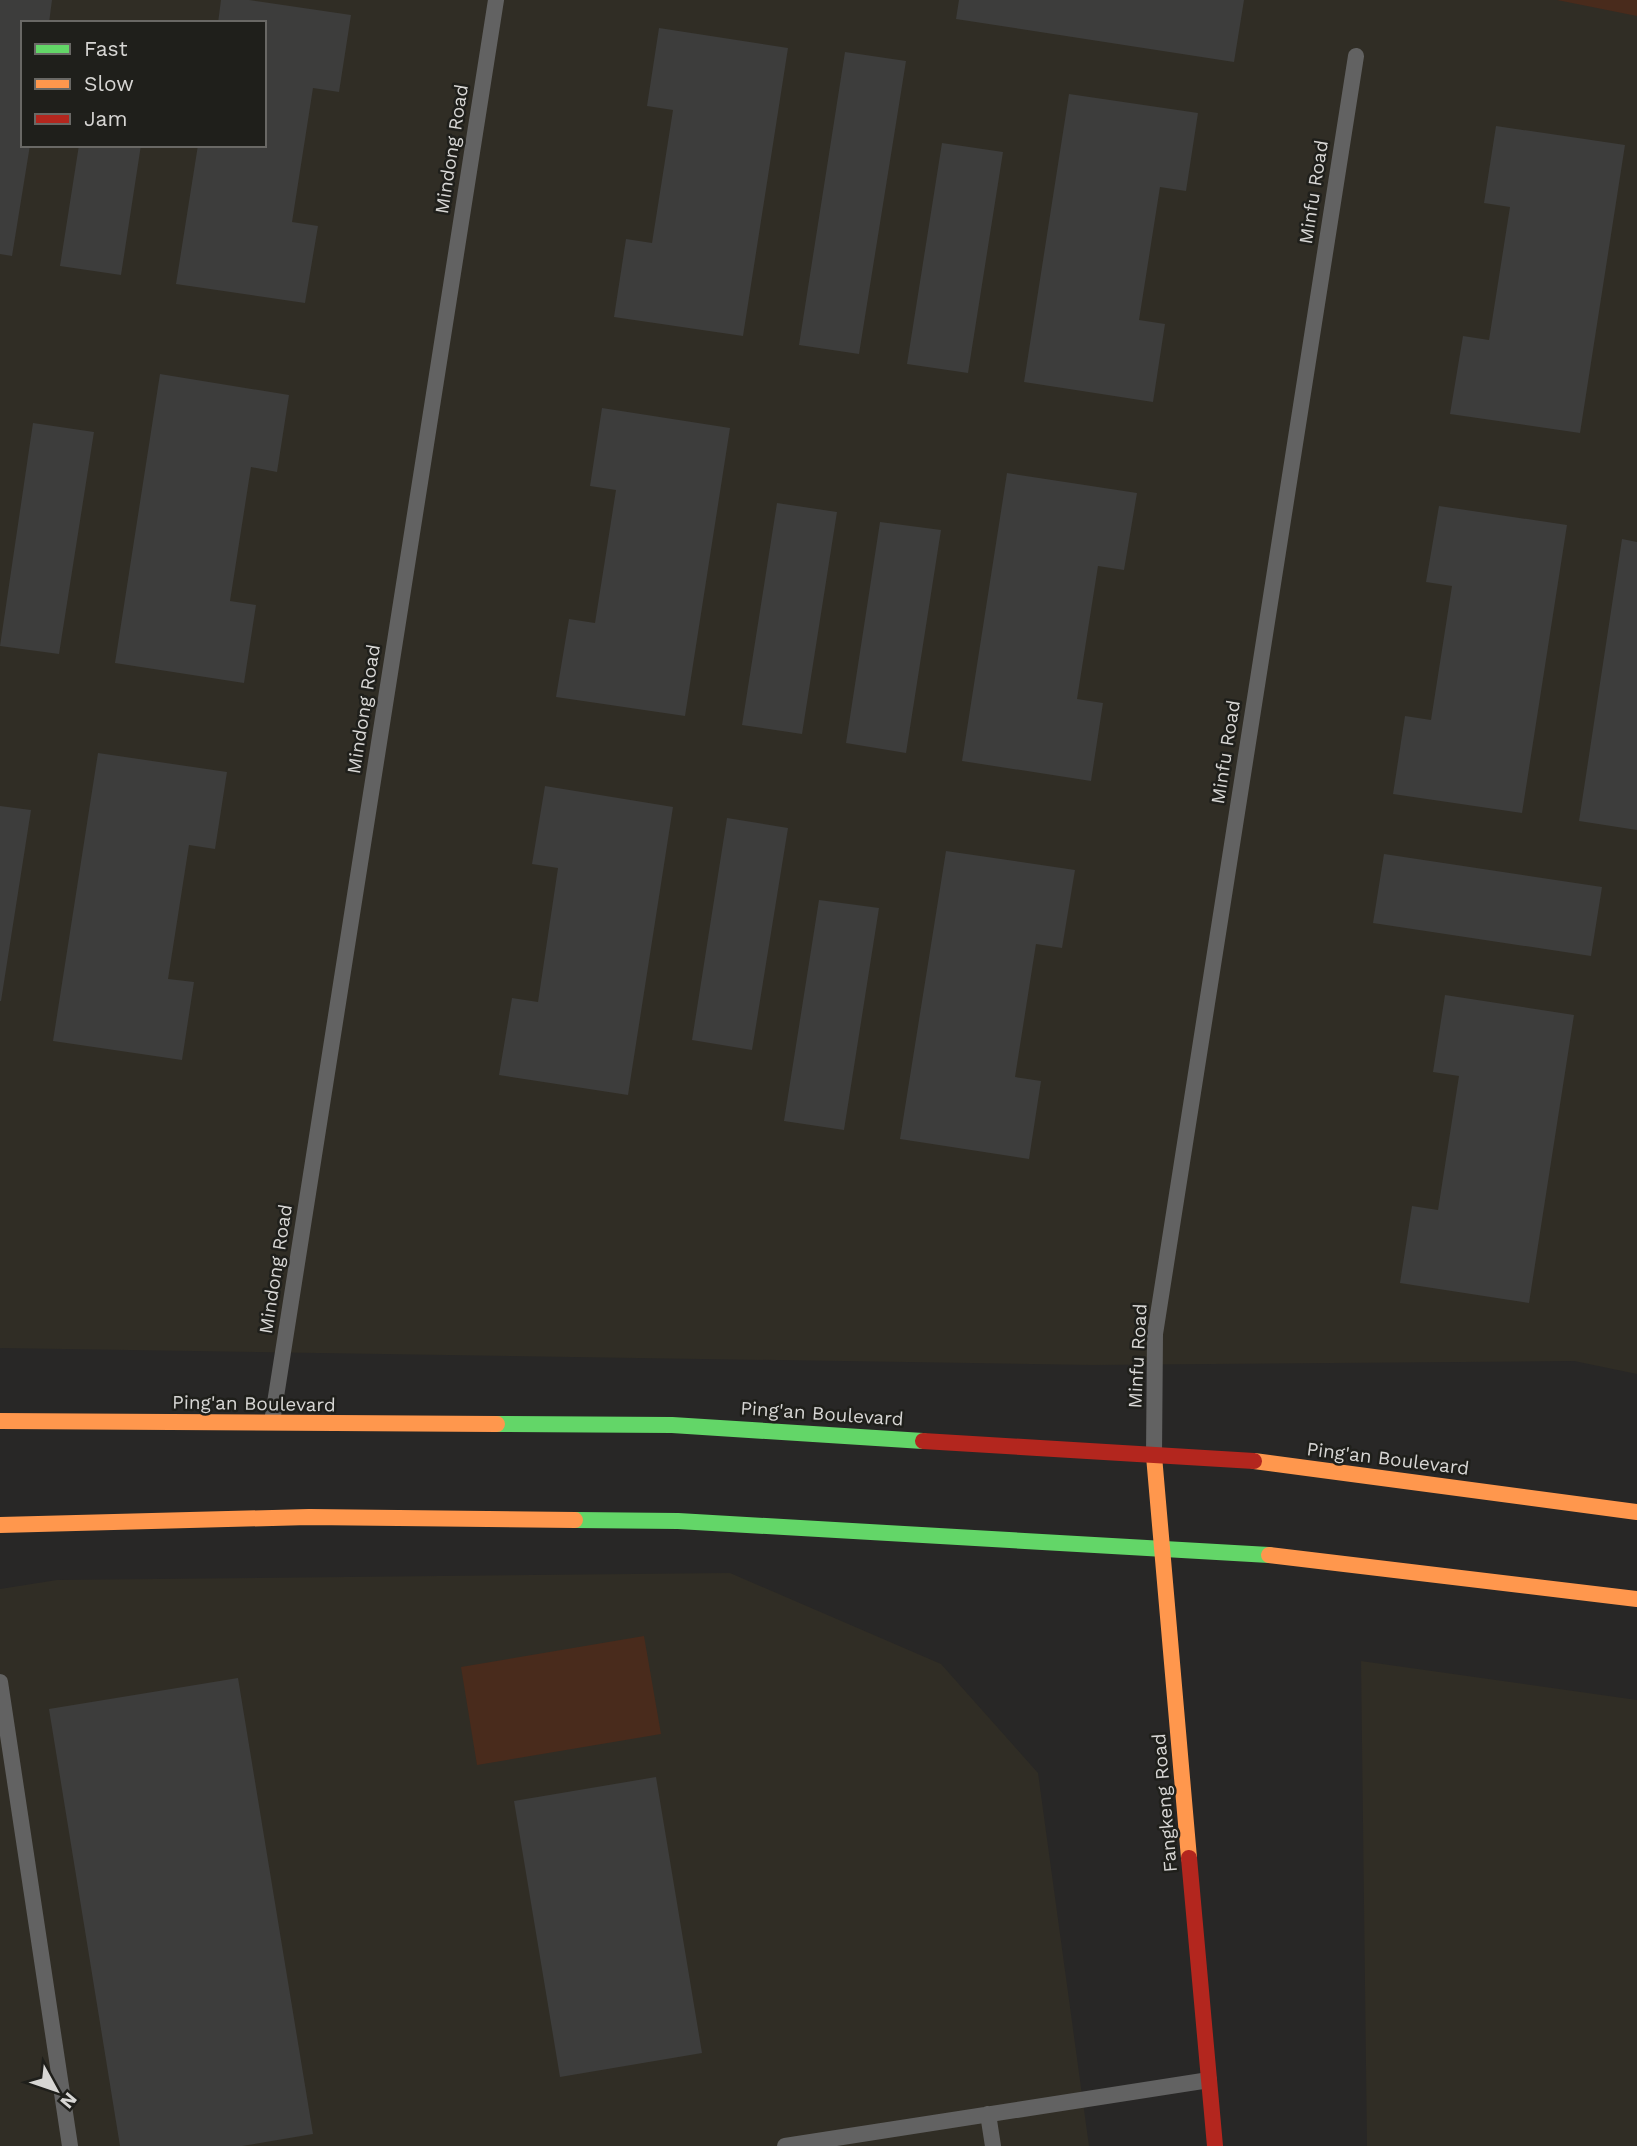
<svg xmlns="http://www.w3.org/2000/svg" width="1637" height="2146" font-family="'Work Sans',sans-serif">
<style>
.built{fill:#302d25;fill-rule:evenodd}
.green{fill:#492b1c}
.building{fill:#3d3d3c}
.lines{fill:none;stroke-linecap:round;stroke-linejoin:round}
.lane{stroke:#626262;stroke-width:16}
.fast{stroke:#63d668;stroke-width:16}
.slow{stroke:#ff974d;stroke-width:16}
.jam{stroke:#b3261e;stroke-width:16}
.labels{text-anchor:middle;stroke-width:5;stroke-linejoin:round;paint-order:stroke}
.street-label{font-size:19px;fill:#d7d6d4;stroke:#1f1f1b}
</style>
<rect width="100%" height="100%" fill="#282726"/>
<path class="built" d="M0 0H1637V1374L1574 1361 1092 1365 0 1348ZM23 23H264V145H23Z
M730 1573 941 1664 1038 1773 1089 2146H0V1589L57 1580Z
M1361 1661 1637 1700V2146H1367Z"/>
<path class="green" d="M1557 0H1637V16Z
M644 1636 661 1734 477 1765 461 1667Z"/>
<path class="building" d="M0 0H52L49 23H23V145H30L12 256 0 254Z
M221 0H249L351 15 339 92 313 88 292 222 318 226 305 303 176 284 198 145H264V23H218Z
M959 0H1244L1234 62 956 19Z
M659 28 788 48 743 336 614 317 626 239 652 243 673 110 647 106Z
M845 52 906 61 859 354 799 345Z
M1069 94 1198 113 1186 191 1160 187 1139 320 1165 324 1153 402 1024 382Z
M1496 126 1625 145 1580 433 1450 414 1463 336 1489 340 1510 207 1484 203Z
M942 143 1003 152 968 373 907 364Z
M79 145H141L121 275 60 266Z
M160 374 289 395 277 472 251 467 230 601 256 605 244 683 115 663Z
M602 408 730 428 685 716 556 697 569 619 595 623 616 490 590 486Z
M33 423 94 432 59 654 0 646Z
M1007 473 1137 493 1124 570 1098 566 1077 699 1103 703 1091 781 962 761Z
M777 503 837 512 802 734 742 725Z
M1439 506 1567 525 1522 813 1393 794 1405 716 1431 720 1452 586 1426 582Z
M880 522 941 530 906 753 846 743Z
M1622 539 1637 542V830L1579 821Z
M98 753 227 772 215 849 189 845 168 979 194 982 182 1060 53 1041Z
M545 786 673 807 628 1095 499 1075 512 998 538 1002 558 868 532 864Z
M0 806 31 810 1 1001H0Z
M727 818 788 828 752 1050 692 1040Z
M946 851 1075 870 1062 948 1036 944 1015 1077 1041 1081 1029 1159 900 1139Z
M1384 854 1602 887 1591 956 1373 923Z
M819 900 879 908 844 1130 784 1121Z
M1445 995 1574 1015 1529 1303 1400 1283 1412 1206 1438 1210 1459 1076 1433 1072Z
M238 1678 313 2134 242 2146H120L49 1709Z
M656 1777 702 2053 560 2077 514 1801Z"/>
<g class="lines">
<path class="lane" d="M272 1422 496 0
M1154 1455 1155 1334 1356 56
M0 1682 70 2146
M988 2114 993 2146
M785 2146 1209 2080"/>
<path class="fast" d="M497 1424 672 1425 923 1441
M575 1520 678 1521 1269 1555"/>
<path class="slow" d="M0 1421 497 1424
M1154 1456 1189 1858
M1254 1461 1637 1512
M0 1525 309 1517 575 1520
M1269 1555 1637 1599"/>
<path class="jam" d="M923 1441 1254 1461
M1189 1858 1215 2146"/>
</g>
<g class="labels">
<g class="street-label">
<text transform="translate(451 149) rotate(-81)" y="7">Mindong Road</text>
<text transform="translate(1313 192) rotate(-81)" y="7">Minfu Road</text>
<text transform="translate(363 709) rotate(-81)" y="7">Mindong Road</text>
<text transform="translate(1225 752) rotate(-81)" y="7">Minfu Road</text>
<text transform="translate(275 1269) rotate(-81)" y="7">Mindong Road</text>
<text transform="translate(1137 1356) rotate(-87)" y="7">Minfu Road</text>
<text transform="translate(254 1403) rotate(1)" y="7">Ping'an Boulevard</text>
<text transform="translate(822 1413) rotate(4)" y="7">Ping'an Boulevard</text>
<text transform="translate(1388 1458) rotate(7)" y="7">Ping'an Boulevard</text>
<text transform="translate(1164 1803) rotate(-95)" y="7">Fangkeng Road</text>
</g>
</g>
<rect x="21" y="21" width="245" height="126" fill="#1f1f1b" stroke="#696865" stroke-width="2"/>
<rect x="35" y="44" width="35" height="10" fill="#63d668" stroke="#696865" stroke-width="2"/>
<text x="84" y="56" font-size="21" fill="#d7d6d4">Fast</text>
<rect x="35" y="79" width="35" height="10" fill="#ff974d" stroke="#696865" stroke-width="2"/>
<text x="84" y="91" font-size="21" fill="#d7d6d4">Slow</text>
<rect x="35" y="114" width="35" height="10" fill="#b3261e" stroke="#696865" stroke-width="2"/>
<text x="84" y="126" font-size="21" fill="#d7d6d4">Jam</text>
<g transform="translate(56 2090) rotate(130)" stroke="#1f1f1b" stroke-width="5" paint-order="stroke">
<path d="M0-5L12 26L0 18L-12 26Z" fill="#d7d6d4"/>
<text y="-10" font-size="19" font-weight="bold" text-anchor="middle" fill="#d7d6d4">N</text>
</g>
</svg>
